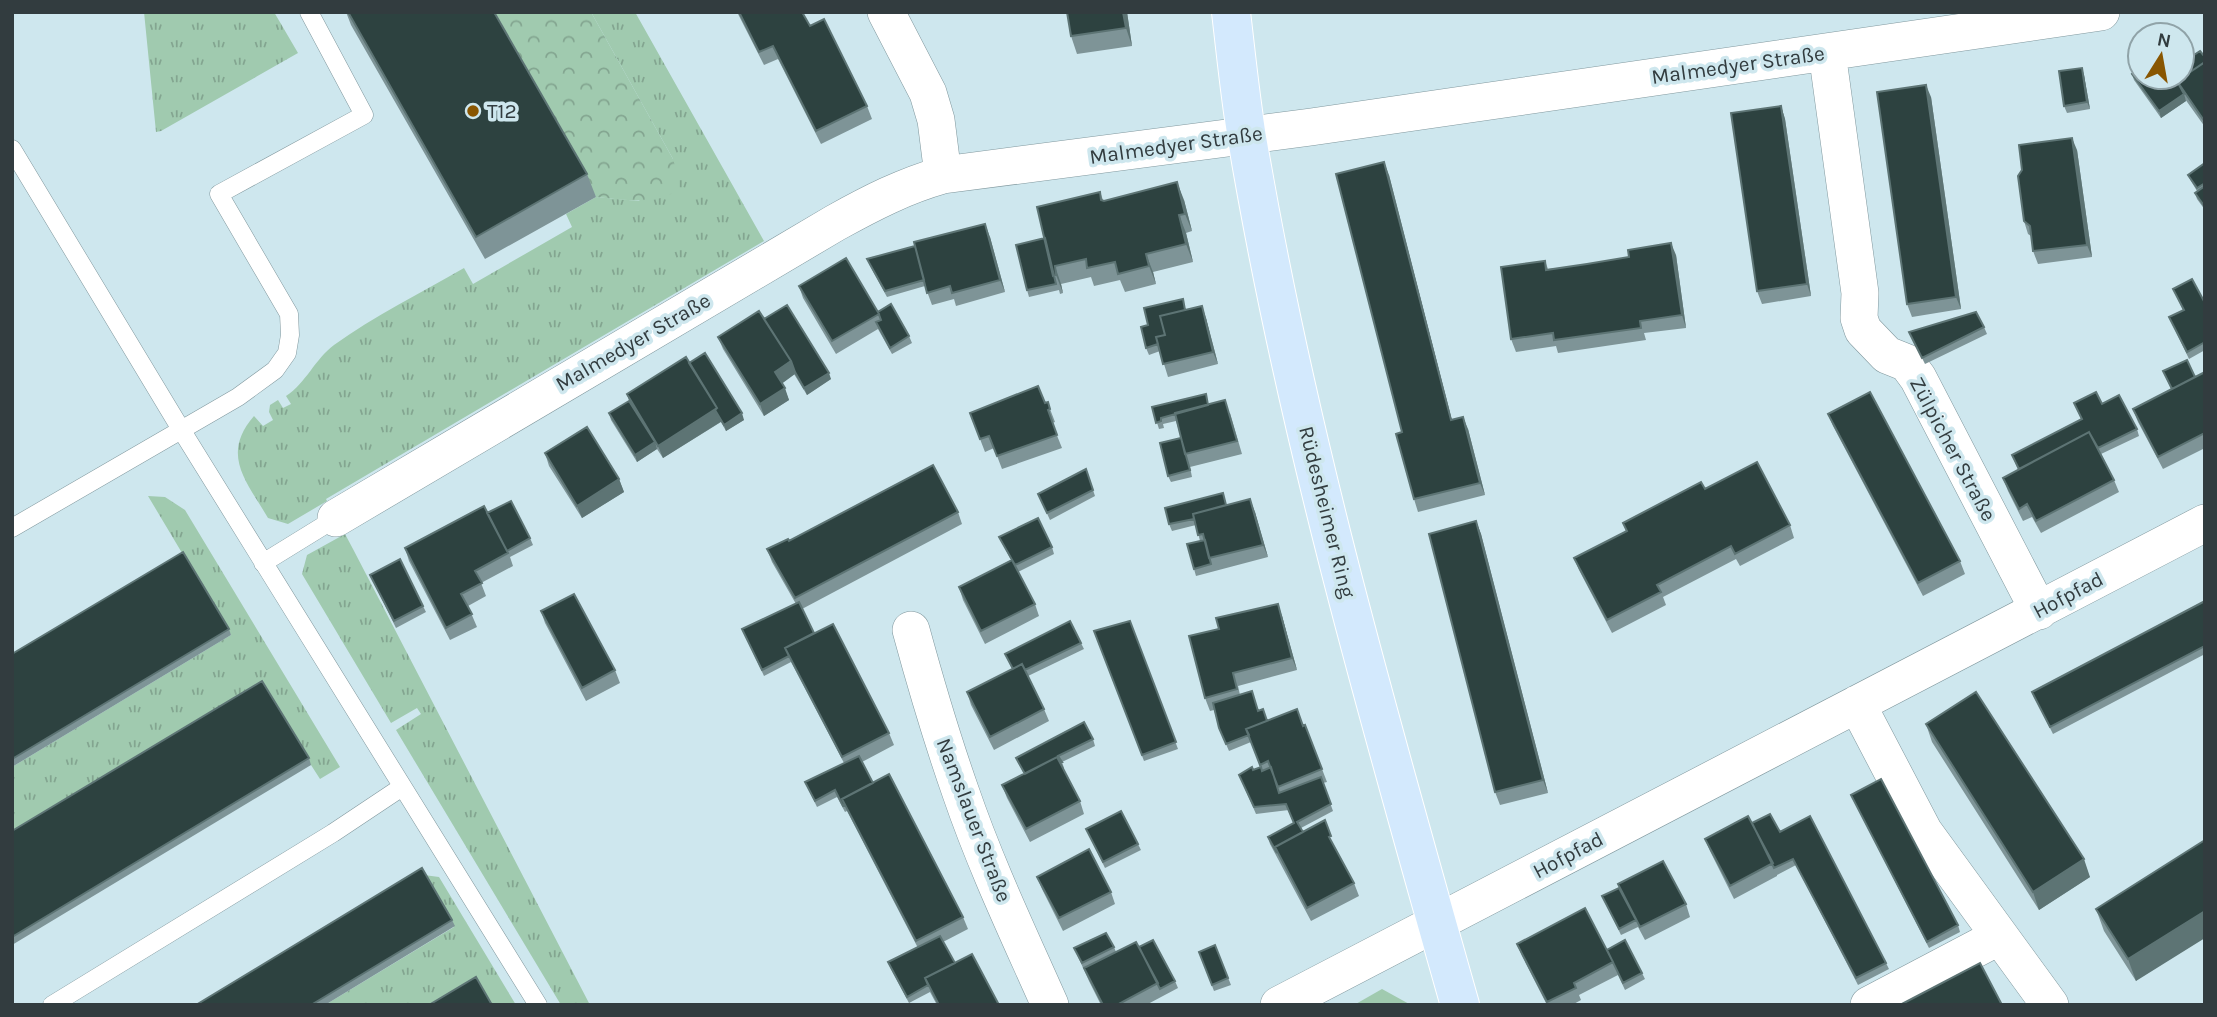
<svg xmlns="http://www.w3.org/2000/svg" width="2217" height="1017" font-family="Karla,sans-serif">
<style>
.grass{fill:url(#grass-tufts)}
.forest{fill:url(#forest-crowns)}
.green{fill:#a0caaf}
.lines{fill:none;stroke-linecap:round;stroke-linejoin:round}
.lane-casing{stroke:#81989e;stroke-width:19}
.street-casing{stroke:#81989e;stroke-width:38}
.primary-casing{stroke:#fff;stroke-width:40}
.lane{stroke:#fff;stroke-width:18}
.street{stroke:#fff;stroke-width:37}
.primary{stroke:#d3e9fd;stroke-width:38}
.wall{fill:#7e9497}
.shaded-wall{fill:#5d7474}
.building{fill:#2d4240;stroke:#5d7474;stroke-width:2}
.poi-dot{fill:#895601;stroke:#cee7ee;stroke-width:2.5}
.labels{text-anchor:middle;stroke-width:7;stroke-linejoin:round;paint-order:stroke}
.street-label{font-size:21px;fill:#323c3f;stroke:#cee7ee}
.poi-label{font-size:21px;fill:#323c3f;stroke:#cee7ee;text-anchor:start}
</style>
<defs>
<pattern id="grass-tufts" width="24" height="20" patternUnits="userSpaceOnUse" patternTransform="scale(1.75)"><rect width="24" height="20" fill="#a0caaf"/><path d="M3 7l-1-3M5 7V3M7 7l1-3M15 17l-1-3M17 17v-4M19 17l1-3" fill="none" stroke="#83a590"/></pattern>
<pattern id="forest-crowns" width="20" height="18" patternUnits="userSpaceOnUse" patternTransform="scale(1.75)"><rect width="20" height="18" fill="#a0caaf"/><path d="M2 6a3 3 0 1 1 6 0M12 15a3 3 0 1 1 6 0" fill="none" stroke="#83a590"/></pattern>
</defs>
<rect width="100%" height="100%" fill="#cee7ee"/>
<path class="grass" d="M144 12H274L298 53 161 131 156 132Z
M591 12H635L764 241 326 499 327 501 288 524 268 518C247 482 220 455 254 416L263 426 273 420 269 412 270 405 278 400 283 408 291 404 286 396C306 383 315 359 334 345 374 316 421 293 464 268L473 284 572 227 566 214 596 197 639 201 673 159Z
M148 496 165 497 185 510 340 767 320 779 311 765 12 839V767L231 635Z
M345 534 353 549 590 1005H561L396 730 421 714 417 708 391 723 302 574 307 555Z
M424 875 439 877 516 1005H325L454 927Z"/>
<path class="forest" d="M490 12H591L673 159 679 180 678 189C658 207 621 199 596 197Z"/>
<path class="green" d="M1382 989 1411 1005H1354Z"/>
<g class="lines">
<defs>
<path id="lane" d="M12 149 182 431 538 1005
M12 528 238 397 275 370 287 353 290 335 289 314 219 194 364 115 309 12
M263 563 336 518
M52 1005 333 833 402 787"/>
<path id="street" d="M886 12 928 93 936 120 943 175
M1827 52 1860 293 1859 318 1863 330 1887 355 1907 363 1918 378 2039 611
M336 518 835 223C871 203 904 186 943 175L1311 127 2101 12
M911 630C926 685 942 739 961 793 986 866 1019 935 1050 1005
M1857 704 1924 832 2050 1005
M1279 1005 2205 523
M1869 1005 2000 936"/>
<path id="primary" d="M1231 12C1236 54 1240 96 1247 138 1296 431 1379 719 1460 1005"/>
</defs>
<use href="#lane" class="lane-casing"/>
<use href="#street" class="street-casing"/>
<use href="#primary" class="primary-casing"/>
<use href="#lane" class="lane"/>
<use href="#street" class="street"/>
<use href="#primary" class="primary"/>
</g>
<path class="wall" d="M346 12H494L587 174 596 197 485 259 351 25Z
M737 12H802L810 26 867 106 872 119 821 144 778 59 764 65Z
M1067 12H1127L1132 46 1077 54 1071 36Z
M2205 57V127L2185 99 2186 101 2161 118 2134 80 2132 74 2182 77Z
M2084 75 2090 109 2067 113 2064 106Z
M1931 97 1961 309 1912 317 1907 304Z
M1781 106 1785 119 1811 296 1762 304 1757 291Z
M2077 150 2092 257 2038 264 2033 251 2031 236 2028 234 2024 221Z
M2205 163V210L2197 199 2195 193 2197 191 2191 181 2188 175Z
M1389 175 1452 420 1468 429 1485 495 1418 512 1414 499 1402 432Z
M1100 192 1103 200H1184L1192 231 1186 233 1193 262 1153 272 1156 284 1125 292 1120 280 1094 286 1091 277 1061 284 1063 293 1060 294 1059 290 1029 297 1027 290 1045 238Z
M990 237 1005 292 956 306 954 299 932 305 925 286 887 297 870 266 867 259Z
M1676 255 1686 328 1644 333 1646 340 1558 353 1556 346 1516 352 1511 339 1545 261 1548 269Z
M799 286 878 312 909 336 912 343 892 354 878 329 836 354 803 298Z
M2173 289 2205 303V350L2189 359 2169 317 2183 310Z
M1186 309 1206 318 1218 364 1168 377 1160 351 1149 355 1146 348 1148 325Z
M764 319 831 379 807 395 794 374 782 383 789 400 764 416 723 349 718 337Z
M1984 327 1987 334 1925 364 1909 332Z
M689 363 744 420 726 431 721 422 663 458 657 449 637 462 611 420 609 413 629 401 627 394Z
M2163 371 2195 377 2205 372V448L2163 469 2138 422 2133 409 2171 389Z
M1045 403 1050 409 1055 422 1052 423 1062 448 1002 469 994 448 985 452 970 413Z
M2074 403 2102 404 2137 429 2139 436 2101 454 2114 480 2119 492 2041 533 2032 517 2023 521 2008 491 2003 478 2018 470 2012 455 2081 419Z
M1152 407 1230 413 1242 454 1190 467 1192 477 1171 482 1168 476 1181 438 1176 421 1163 424 1164 428 1159 429Z
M1828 414 1960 561 1965 574 1923 596 1833 426Z
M545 453 619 479 624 492 582 518 549 466Z
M1086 469 1095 496 1050 520 1038 494Z
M1705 489 1790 525 1794 538 1740 566 1736 559 1663 597 1666 605 1612 633 1579 570 1574 558 1626 531 1623 523Z
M1227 505 1255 512 1268 557 1196 576 1194 569 1200 541 1196 525 1172 531 1169 524Z
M958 512 962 524 802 609 814 633 889 733 894 745 862 762 873 783 963 917 968 929 943 942 955 963 999 1005H937L930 992 909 1003 891 969 888 962 918 948 847 811 845 812 837 797 817 807 805 782 844 763 791 662 764 676 742 629 796 604 772 562 767 549 789 541Z
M487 513 530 538 533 545 510 557 513 566 481 583 486 596 468 606 477 627 450 640 409 561 405 548Z
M1476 521 1481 534 1548 793 1500 805 1495 792Z
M999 537 1052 547 1054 554 1018 572 1035 604 1039 616 985 644 963 600 959 587 1011 560Z
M370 575 423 606 426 612 396 628Z
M2205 601V654L2053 734 2032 692Z
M541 611 615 670 620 683 586 701 545 623Z
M1282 616 1297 670 1238 686 1240 695 1252 691 1258 711 1267 721 1305 725 1327 782 1323 783 1333 811 1301 828 1303 832 1336 849 1354 883 1359 896 1311 921 1270 844 1268 837 1294 823 1289 810 1256 814 1239 775 1261 767 1251 742 1229 751 1219 728 1214 710 1210 711 1205 698Z
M1130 621 1178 749 1144 761 1094 631Z
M229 629 231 635 12 767V654Z
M1081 643 1084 649 1028 676 1044 709 1049 721 994 750 971 705 967 692 1012 669 1005 654Z
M1926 724 2090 877 2039 910 1932 742Z
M1093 739 1095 746 1062 762 1064 768 1063 769 1080 801 1084 814 1030 842 1007 798 1002 785 1024 774 1016 758Z
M309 758 311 765 12 945V831Z
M1851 795 1958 925 1960 932 1929 948Z
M1752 823 1780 832 1886 963 1889 969 1858 985 1796 865 1777 875V876L1734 899 1710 851 1705 839Z
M1086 829 1138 844 1141 850 1105 868Z
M2205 840 2136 981 2104 931 2096 909Z
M1037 877 1111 892 1115 904 1063 931 1042 889Z
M1602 896 1686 904 1690 917 1645 940 1638 927 1621 935Z
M452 920 455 926 325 1005H196Z
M1517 944 1607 950 1642 973 1645 979 1625 990 1618 975 1579 995 1581 1000 1572 1005H1547L1522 956Z
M1215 945 1231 985 1214 991 1199 952Z
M1114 947 1116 952 1139 947 1175 981 1178 988 1146 1005H1101L1089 981 1074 948Z"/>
<path class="shaded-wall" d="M1123 12H1127L1132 46 1126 28Z
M2082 68 2084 75 2090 109 2087 102Z
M1926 85 1931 97 1961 309 1956 297Z
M2184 94 2186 101 2161 118 2159 111Z
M1781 106 1785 119 1811 296 1807 284Z
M2072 138 2077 150 2092 257 2087 245Z
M1384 162 1389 175 1455 433 1451 420Z
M1177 182 1184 200 1192 231 1185 214Z
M1179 215 1186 233 1193 262 1186 244Z
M985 224 990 237 1005 292 1000 280Z
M1671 243 1676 255 1686 328 1682 315Z
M1146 254 1153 272 1156 284 1149 266Z
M1055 266 1061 284 1063 293 1056 275Z
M1202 306 1206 318 1218 364 1213 352Z
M791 361 795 374 780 385 775 372Z
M829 373 831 379 807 395 804 388Z
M785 388 789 400 764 416 760 404Z
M717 408 722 421 663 458 658 446Z
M742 413 744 420 726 431 724 425Z
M1463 417 1468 429 1485 495 1480 483Z
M655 442 657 449 637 462 635 455Z
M619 479 624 492 582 518 577 506Z
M1250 499 1255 512 1268 557 1263 545Z
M1476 521 1481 534 1548 793 1543 780Z
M1278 604 1282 616 1297 670 1292 658Z
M2084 859 2090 877 2039 910 2033 892Z
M2205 911V938L2136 981 2128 959Z"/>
<path class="building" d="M348 12H494L587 174 476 237Z
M739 12H802L810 26 824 19 867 106 816 131 773 46 759 52Z
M1067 12H1123L1126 28 1071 36Z
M2200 51 2205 57V62L2177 81 2184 94 2159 111 2132 74 2140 68V77H2182V63Z
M2205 62V122L2177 81Z
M2082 68 2087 102 2064 106 2059 71Z
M1926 85 1956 297 1907 304 1877 92Z
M1781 106 1807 284 1757 291 1731 113Z
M2072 138 2087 245 2033 251 2030 226 2024 221 2018 176 2022 170 2019 145Z
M1384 162 1451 420 1463 417 1480 483 1414 499 1396 434 1402 432 1336 174Z
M2205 163V183L2197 188 2188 175Z
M1177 182 1185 214 1179 215 1186 244 1146 254 1149 266 1118 274 1115 262 1087 268 1086 259 1055 266 1056 275 1053 276 1037 207 1100 192 1101 200 1104 201Z
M2205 186V207L2195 193Z
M985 224 1000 280 952 293 950 286 927 293 914 242Z
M1045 238 1056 284 1027 290 1016 245Z
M1671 243 1682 315 1640 321 1641 328 1554 340 1553 333 1511 339 1501 267 1545 261 1546 270 1587 264 1629 257 1628 250Z
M915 246 924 280 885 291 867 259Z
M846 258 879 314 832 341 799 286Z
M2192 279 2205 303V342L2187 352 2169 317 2184 310 2173 289Z
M1183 299 1185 310 1160 316 1165 335 1156 337 1158 344 1146 348 1141 327 1148 325 1144 308Z
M891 304 909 336 890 348 876 322 881 320 878 312Z
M787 305 829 373 804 388 795 372 791 361 764 319Z
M1202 306 1213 352 1163 364 1156 337 1165 335 1160 316Z
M759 311 791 361 775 372 785 388 760 404 718 337Z
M1976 312 1984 327 1922 358 1909 332Z
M705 353 742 413 724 425 715 410 717 408 689 363Z
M686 357 717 408 658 446 627 394Z
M2187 360 2195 377 2172 389 2163 371Z
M2205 372V433L2158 457 2133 409Z
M1038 386 1045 403 1048 402 1050 409 1048 410 1057 435 997 456 989 436 980 439 970 413Z
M1870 392 1960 561 1918 583 1828 414Z
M2096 392 2102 404 2119 395 2137 429 2098 448 2089 432 2019 469 2012 455 2082 419 2074 403Z
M1206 394 1208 405 1161 418V421L1156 423 1152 407Z
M1225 400 1237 441 1185 454 1175 413Z
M629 401 655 442 635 455 609 413Z
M587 427 619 479 577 506 545 453Z
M2089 432 2114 480 2036 521 2027 504 2019 509 2003 478Z
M1181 438 1190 470 1168 476 1160 443Z
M1757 462 1790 525 1735 554 1731 546 1657 585 1661 592 1607 620 1574 558 1627 531 1623 523 1701 482 1705 489Z
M933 465 958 512 795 598 767 549 788 539 789 541Z
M1086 469 1093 490 1047 513 1038 494Z
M1223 493 1226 505 1193 514 1194 519 1169 524 1165 508Z
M1250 499 1263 545 1209 558 1203 534 1198 535 1193 514Z
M511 501 530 538 507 551 487 513Z
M484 506 508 553 475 571 482 583 461 594 472 614 446 628 405 548Z
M1038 518 1052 547 1015 565 999 537Z
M1476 521 1543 780 1495 792 1429 534Z
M1205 540 1211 564 1194 569 1187 544Z
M183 552 229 629 12 759V654Z
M400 559 423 606 394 621 370 575Z
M1012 560 1035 604 981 631 959 587Z
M574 594 615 670 582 688 541 611Z
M2205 601V646L2050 727 2032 692Z
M799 602 814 633 785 648 789 656 762 670 742 629Z
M1278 604 1292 658 1233 673 1237 689 1205 698 1189 636 1219 629 1216 618Z
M1070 621 1081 643 1025 670 1022 664 1013 669 1005 654Z
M1130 621 1176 742 1142 755 1094 631Z
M833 624 889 733 842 757 785 648Z
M1022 664 1044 709 990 737 967 692Z
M262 681 309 758 12 937V831Z
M1252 691 1258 711 1263 709 1267 721 1246 729 1249 735 1226 744 1219 728 1213 703Z
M1976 692 2084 859 2033 892 1926 724Z
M1297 709 1303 726 1305 725 1322 769 1278 787 1268 761 1260 765 1246 729Z
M1084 722 1093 739 1058 756 1062 762H1060L1057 757 1025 774 1016 758Z
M859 756 873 783 842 799 845 805 843 806 835 790 815 801 805 782Z
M1057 757 1080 801 1026 829 1002 785Z
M1252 767 1253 770 1261 767 1262 771 1271 767 1279 793 1321 777 1331 804 1297 822 1303 832 1275 847 1277 853 1268 837 1294 823 1286 804 1254 807 1239 775Z
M889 774 963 917 916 941 842 799Z
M1881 779 1958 925 1927 942 1851 795Z
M1121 811 1138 844 1103 862 1086 829Z
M1770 814 1780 832 1810 816 1886 963 1856 978 1793 859 1774 868 1752 823Z
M1748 816 1773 863 1730 886 1705 839Z
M1325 820 1331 836 1329 837 1354 883 1307 908 1275 847Z
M2205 840V911L2128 959 2096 909Z
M1089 849 1111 892 1059 918 1037 877Z
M1663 861 1686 904 1640 927 1618 884Z
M422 868 452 920 311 1005H196Z
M1619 888 1636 920 1619 929 1602 896Z
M1585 908 1613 962 1574 983 1576 988 1547 1002 1517 944Z
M1106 933 1114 947 1082 963 1074 948Z
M940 936 955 963 925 978 928 985 907 997 888 962Z
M1153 940 1175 981 1160 989 1139 947Z
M1625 940 1642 973 1623 983 1607 950Z
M1136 942 1158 983 1117 1005H1103L1084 968Z
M1215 945 1228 978 1212 985 1199 952Z
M972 954 999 1005H939L925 978Z
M1980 963 2002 1005H1900Z
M476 977 492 1005H429Z"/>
<circle class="poi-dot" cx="473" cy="111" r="7"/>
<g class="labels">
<g class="street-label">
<text transform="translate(1738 65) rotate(-8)" y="7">Malmedyer Straße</text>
<text transform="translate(1176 145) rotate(-8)" y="7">Malmedyer Straße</text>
<text transform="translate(633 342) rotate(-30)" y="7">Malmedyer Straße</text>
<text transform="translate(1953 449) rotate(62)" y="7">Zülpicher Straße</text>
<text transform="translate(1327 512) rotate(76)" y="7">Rüdesheimer Ring</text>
<text transform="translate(2068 595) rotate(-28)" y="7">Hofpfad</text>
<text transform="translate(974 820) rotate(69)" y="7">Namslauer Straße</text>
<text transform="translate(1568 855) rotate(-28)" y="7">Hofpfad</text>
</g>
<g class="poi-label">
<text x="487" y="118">T12</text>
</g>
</g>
<rect width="2217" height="1017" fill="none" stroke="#323c3f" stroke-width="28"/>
<g transform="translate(2161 56) rotate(11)"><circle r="33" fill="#cee7ee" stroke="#90a3a8" stroke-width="2"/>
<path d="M0-5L12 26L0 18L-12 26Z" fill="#895601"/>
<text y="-10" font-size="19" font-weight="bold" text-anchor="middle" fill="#323c3f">N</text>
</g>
</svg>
